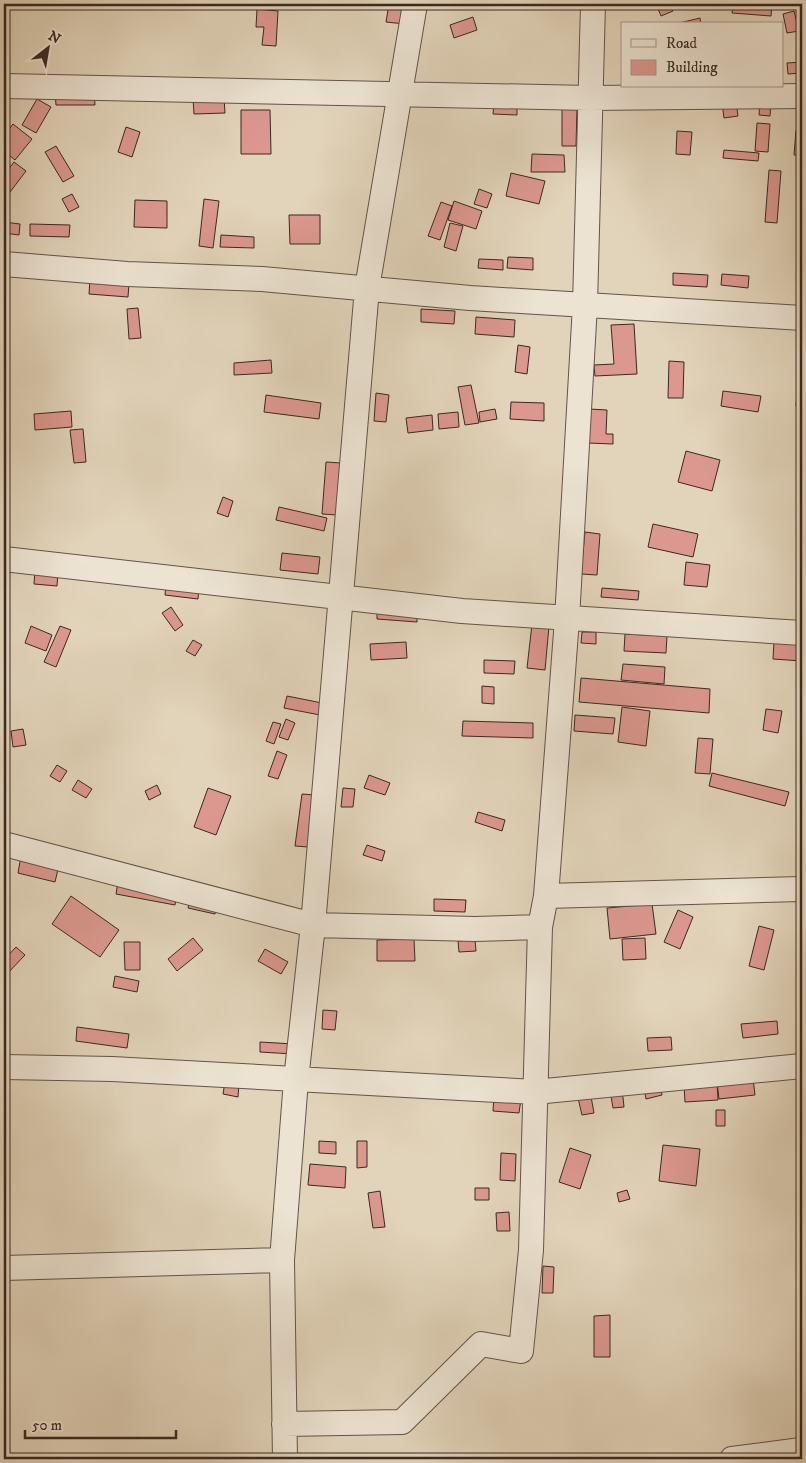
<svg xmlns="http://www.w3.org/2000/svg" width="806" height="1463" font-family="'IM FELL DW Pica',serif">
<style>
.building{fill:#dc988f;stroke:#3a2822}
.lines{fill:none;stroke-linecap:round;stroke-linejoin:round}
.minor-casing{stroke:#645348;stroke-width:26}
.minor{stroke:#ece3d2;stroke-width:24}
</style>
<rect width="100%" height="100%" fill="#e2d4ba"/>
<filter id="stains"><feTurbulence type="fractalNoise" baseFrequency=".004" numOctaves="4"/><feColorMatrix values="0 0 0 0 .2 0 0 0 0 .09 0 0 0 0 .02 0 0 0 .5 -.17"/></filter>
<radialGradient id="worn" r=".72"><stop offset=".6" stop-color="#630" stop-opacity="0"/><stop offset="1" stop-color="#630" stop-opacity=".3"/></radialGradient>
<path class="building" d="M389 4H407L405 24 386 22Z
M656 4H670L673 11 661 16Z
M733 4H772L771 16 732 13Z
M257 9 278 11 276 46 262 45 264 27H256Z
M794 11 799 31 787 33 783 14Z
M473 17 477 30 454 38 450 25Z
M700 18 701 24H675Z
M802 62V73L788 74 787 63Z
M94 91 95 105H56L55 92Z
M224 98 225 113 194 114 193 99Z
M37 99 51 107 36 133 22 125Z
M736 101 738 116 724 118 722 103Z
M760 101 771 102 770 116 759 115Z
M494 104 517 105V115L493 114Z
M562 108H577L576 146H562Z
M241 110H270L271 154H241Z
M757 123 770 124 768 152 755 151Z
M13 124 32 139 15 160 4 151V136Z
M126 127 140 132 132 157 118 152Z
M796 130 802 131V155H794Z
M677 131 692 132 690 155 676 154Z
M56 146 74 176 63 182 45 152Z
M724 150 759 153 758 161 723 158Z
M532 154 564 155 565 172H531Z
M14 162 26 171 4 200V175Z
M769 170 781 171 777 223 765 222Z
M511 173 545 181 539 204 506 196Z
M479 189 492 194 487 208 474 204Z
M72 194 79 207 69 212 62 199Z
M204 199 219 201 213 248 199 246Z
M135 200 167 201V228L134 227Z
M454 201 482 211 476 229 448 220Z
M441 202 452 206 440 240 428 236Z
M289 215H320V244H290Z
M4 222 20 224 19 235 4 233Z
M450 223 463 226 456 251 444 247Z
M30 224 70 225 69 237 30 236Z
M221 235 254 237V248L220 247Z
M508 257 533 258V270L507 268Z
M479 259 503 260V270L478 268Z
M673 273 708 275 707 287 673 285Z
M722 274 749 276 748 288 721 285Z
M90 279 129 283 128 297 89 294Z
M138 308 141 338 129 339 127 309Z
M421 309 455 311 454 324 421 322Z
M476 317 515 320 514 337 475 334Z
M634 324 637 374 595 376 594 365 614 364 611 325Z
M518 345 530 347 527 374 515 372Z
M271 360 272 373 234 375V363Z
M669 361 684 362 683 398H668Z
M471 385 479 423 465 425 458 387Z
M723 391 761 396 758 412 721 406Z
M376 393 389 395 386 422 374 421Z
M797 393H802V406H796Z
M266 395 321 403 319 419 264 412Z
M511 402 544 403V421L510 419Z
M495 409 497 419 480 422 479 412Z
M589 409 607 410 606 434H613V444L588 443Z
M71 411 72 427 35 430 34 414Z
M458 412 459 427 439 429 438 414Z
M432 415 433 430 408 433 406 418Z
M83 429 86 462 74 463 70 430Z
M686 451 720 460 712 491 678 482Z
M326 462 341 463 337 515 322 514Z
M223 497 233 501 228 517 217 513Z
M279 507 327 518 324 531 276 520Z
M653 524 698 534 693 557 648 547Z
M585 532 600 534 597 575 581 574Z
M282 553 320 557 318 574 280 570Z
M686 562 710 565 707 587 684 585Z
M35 570 58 572 57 586 34 584Z
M166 583 199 587 198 599 165 595Z
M602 588 639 591 638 600 601 597Z
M171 607 183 625 175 631 162 613Z
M377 610 417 613V622L377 619Z
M532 624 549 626 545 670 527 668Z
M31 626 52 635 46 651 25 643Z
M60 626 71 630 56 667 44 662Z
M582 632H596V644L581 643Z
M625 634 667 636 666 653 624 651Z
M193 640 202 645 195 656 186 651Z
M406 642 407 658 371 660 370 644Z
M774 642 802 643V661L773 659Z
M484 660 515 661 514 674 484 673Z
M623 664 665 667 664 684 621 680Z
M581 678 710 689 709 713 579 702Z
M482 686 494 687V704L482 703Z
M287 696 322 703 320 715 284 708Z
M622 707 650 711 646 746 618 742Z
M766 709 782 711 778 733 763 730Z
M575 715 615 718 613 734 574 731Z
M286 719 295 723 288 740 279 737Z
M463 721 533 723V738L462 736Z
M273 722 281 724 274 744 266 741Z
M23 729 26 745 13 747 11 731Z
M698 738 713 739 710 774 695 773Z
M277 751 287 755 278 779 268 776Z
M57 765 67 771 60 782 50 776Z
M712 773 789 792 785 806 709 786Z
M369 775 390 783 385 795 364 788Z
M78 780 92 789 86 798 72 790Z
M157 785 161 794 149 800 145 791Z
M208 788 231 796 216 835 194 827Z
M343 788 355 789 353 807H341Z
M302 794 315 795 308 847 295 846Z
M478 812 505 820 502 831 475 822Z
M367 845 385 851 382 861 363 855Z
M21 856 59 865 55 882 18 873Z
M118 882 177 893 175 905 116 894Z
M191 895 218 901 215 914 188 908Z
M71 896 119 930 100 957 52 924Z
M434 899 466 900 465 912 434 911Z
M652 904 656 934 610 939 607 908Z
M678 910 693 917 680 949 664 942Z
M759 926 774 930 764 970 749 966Z
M193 938 203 950 177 971 168 959Z
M645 938 646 959 623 960 622 939Z
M414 939 415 961H377V940Z
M475 940 476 951 459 952 458 941Z
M124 942H140V970H125Z
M16 947 25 955 6 975 4 973V960Z
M265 949 288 962 281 974 258 961Z
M115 976 139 981 137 992 113 987Z
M323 1010 337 1011 335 1030 322 1029Z
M777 1021 778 1034 743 1038 741 1024Z
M77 1027 129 1034 127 1048 76 1041Z
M671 1037 672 1050 648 1051 647 1038Z
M260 1042 294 1044 293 1054 260 1052Z
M753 1078 755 1095 719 1099 717 1082Z
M225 1082 239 1084 238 1097 223 1094Z
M717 1082 718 1100 685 1102 684 1085Z
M660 1085 662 1095 646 1099 644 1088Z
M622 1088 624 1107 613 1108 610 1090Z
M590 1091 594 1113 582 1115 577 1094Z
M494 1096 521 1099 519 1113 493 1111Z
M716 1110H725V1126H716Z
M319 1141 336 1142V1154L319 1153Z
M357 1141H367V1167L357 1168Z
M663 1145 700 1149 696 1186 659 1181Z
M570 1148 591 1155 580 1189 559 1182Z
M501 1153 516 1154 515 1181 500 1180Z
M310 1164 346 1167 345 1188 308 1185Z
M475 1188H489V1200H475Z
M627 1190 630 1199 619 1202 617 1193Z
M380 1191 385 1227 373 1228 368 1193Z
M509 1212 510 1231H497L496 1213Z
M543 1266 554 1267 553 1293H542Z
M610 1315V1357H594V1316Z"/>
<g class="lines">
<defs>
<path id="minor" d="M4 86 589 98 802 96
M4 264 127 274 262 279 470 298 802 318
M4 559 462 611 802 633
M4 844 313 925 475 929 540 927
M546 896 802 889
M4 1067 112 1069 535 1092 802 1066
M4 1268 282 1260
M284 1424 402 1422 481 1344 521 1351 531 1250 540 927 546 896 567 619 585 305 593 4
M285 1459 282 1260 296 1080 313 925 367 288 415 4
M732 1459 801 1450"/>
</defs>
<use href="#minor" class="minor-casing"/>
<use href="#minor" class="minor"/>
</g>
<rect width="806" height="1463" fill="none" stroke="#e2d4ba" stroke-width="20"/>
<rect x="5" y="5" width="796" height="1453" fill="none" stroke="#3a2822" stroke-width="2.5"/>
<rect x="10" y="10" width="786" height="1443" fill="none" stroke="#3a2822"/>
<rect x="621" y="22" width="162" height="65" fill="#ece3d2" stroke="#a5988c"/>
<rect x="631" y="39" width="25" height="8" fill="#ece3d2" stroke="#a5988c"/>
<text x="666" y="48" font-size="15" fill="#3a2822">Road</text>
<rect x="631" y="60" width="25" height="15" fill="#dc988f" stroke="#a5988c"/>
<text x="666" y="72" font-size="15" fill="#3a2822">Building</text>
<g transform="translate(48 48) rotate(31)" stroke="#ece3d2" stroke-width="4" paint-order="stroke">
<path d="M0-4L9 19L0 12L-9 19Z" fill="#3a2822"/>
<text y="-8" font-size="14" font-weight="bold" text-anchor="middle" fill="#3a2822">N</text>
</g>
<path d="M25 1430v8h151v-8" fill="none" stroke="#3a2822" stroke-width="2.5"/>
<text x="32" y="1430" font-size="15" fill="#3a2822" stroke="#ece3d2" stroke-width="4" paint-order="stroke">50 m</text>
<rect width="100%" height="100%" filter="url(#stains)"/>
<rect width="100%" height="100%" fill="url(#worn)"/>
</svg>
